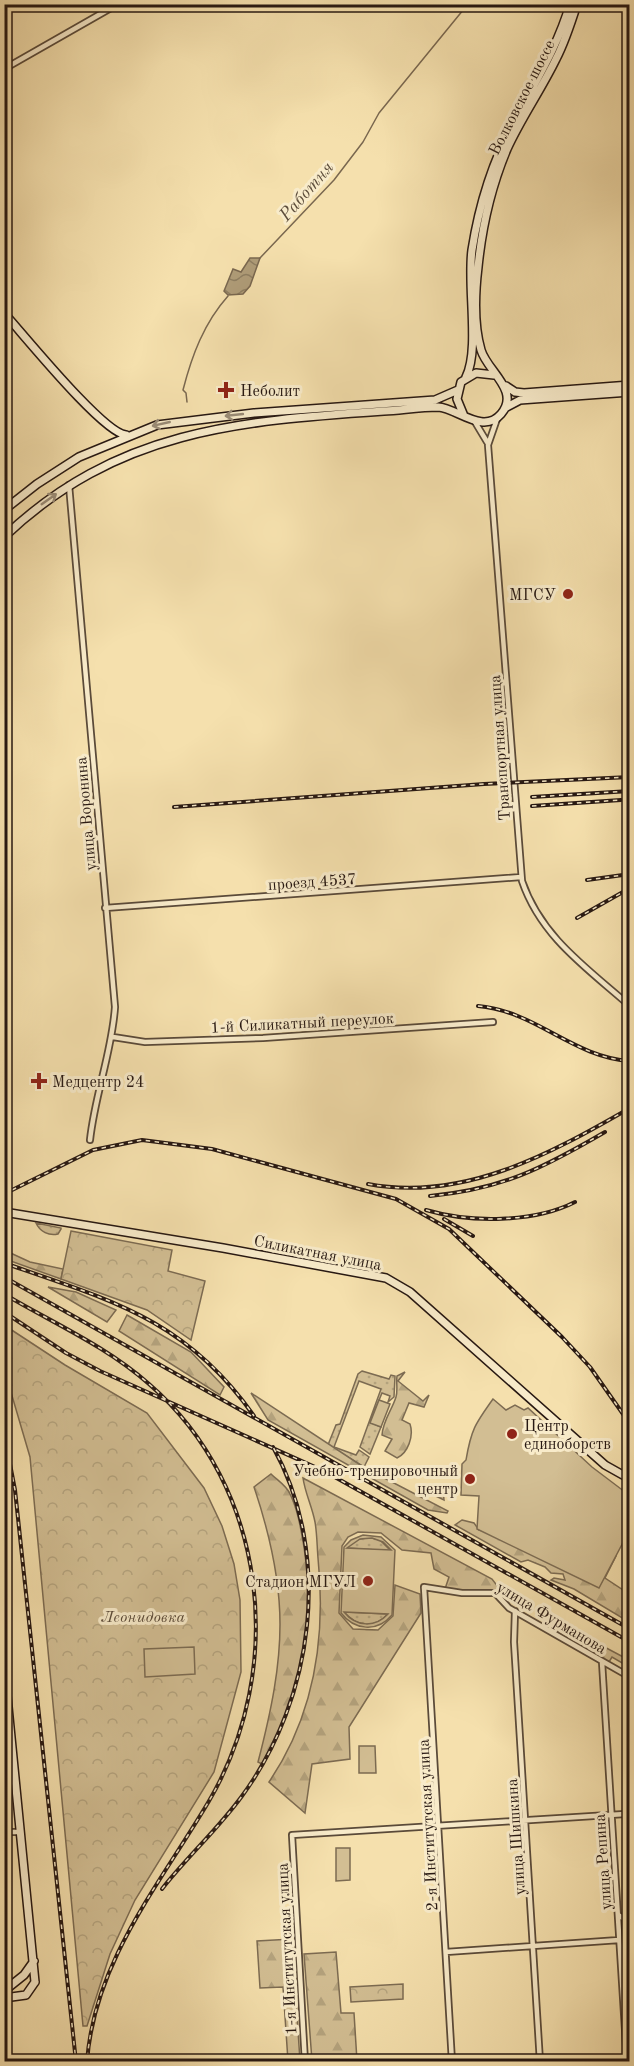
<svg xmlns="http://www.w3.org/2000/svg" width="634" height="2066" font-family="'Old Standard TT',serif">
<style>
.grass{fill:url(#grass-dots);stroke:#7c6b52;stroke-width:1.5}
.forest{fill:url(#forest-firs);stroke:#7c6b52;stroke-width:1.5}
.park{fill:url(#park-crowns);stroke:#7c6b52;stroke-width:1.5}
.pitch{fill:#d2be93;stroke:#7c6b52;stroke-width:1.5;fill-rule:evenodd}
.water{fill:url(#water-waves);stroke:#79674f;stroke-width:1.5}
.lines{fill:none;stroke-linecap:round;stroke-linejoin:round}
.stream{stroke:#79674f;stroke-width:1.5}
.street-casing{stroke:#5a4a39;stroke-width:8}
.secondary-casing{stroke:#271812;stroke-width:10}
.street{stroke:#f8ebca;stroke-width:4.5}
.secondary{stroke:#f8ebca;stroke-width:7}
.rail-casing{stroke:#271812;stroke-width:4}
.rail{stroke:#f8ebca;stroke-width:1.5;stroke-dasharray:4.5;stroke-linecap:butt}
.oneway{stroke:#9a8c77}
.poi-dot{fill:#8f2418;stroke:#f8ebca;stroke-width:2}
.labels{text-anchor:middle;stroke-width:6;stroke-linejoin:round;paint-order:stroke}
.street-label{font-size:16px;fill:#271812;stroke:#f8ebca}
.poi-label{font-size:16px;fill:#271812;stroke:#f8ebca;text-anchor:start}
.park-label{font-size:16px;font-style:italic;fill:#5a4a39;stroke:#f8ebca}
.water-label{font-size:18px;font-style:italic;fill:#5d4d3b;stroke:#f8ebca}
</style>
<defs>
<pattern id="grass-dots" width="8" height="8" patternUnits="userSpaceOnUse" patternTransform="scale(1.5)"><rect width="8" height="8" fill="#d2be93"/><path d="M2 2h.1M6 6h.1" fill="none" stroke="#b4a37e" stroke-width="1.8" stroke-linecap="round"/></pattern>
<pattern id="forest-firs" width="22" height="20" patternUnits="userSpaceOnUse" patternTransform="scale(1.5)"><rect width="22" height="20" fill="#d2be93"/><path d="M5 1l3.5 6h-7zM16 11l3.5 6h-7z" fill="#b4a37e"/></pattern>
<pattern id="park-crowns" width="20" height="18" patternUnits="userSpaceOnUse" patternTransform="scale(1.5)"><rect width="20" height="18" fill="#d2be93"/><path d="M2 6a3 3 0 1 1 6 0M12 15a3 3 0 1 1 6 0" fill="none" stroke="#b4a37e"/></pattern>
<pattern id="water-waves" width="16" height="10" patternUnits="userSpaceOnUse" patternTransform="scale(1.5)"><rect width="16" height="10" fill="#af9c78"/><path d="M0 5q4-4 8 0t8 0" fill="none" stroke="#8e7e61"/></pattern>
</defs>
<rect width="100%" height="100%" fill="#f5e0ad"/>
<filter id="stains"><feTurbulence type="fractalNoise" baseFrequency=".00333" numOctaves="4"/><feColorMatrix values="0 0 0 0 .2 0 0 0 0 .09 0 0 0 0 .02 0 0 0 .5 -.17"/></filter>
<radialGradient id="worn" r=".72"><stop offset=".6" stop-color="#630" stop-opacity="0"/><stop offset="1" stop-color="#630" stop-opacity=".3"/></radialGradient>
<path class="grass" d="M36 1223 61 1228V1229L58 1234C49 1236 40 1232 36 1223Z
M362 1371 389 1379 391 1375 395 1376 394 1397 388 1402 390 1396 382 1393 370 1422 381 1427 370 1454 360 1447 381 1389 359 1381 334 1447 356 1455 359 1450 369 1457 364 1467 328 1445 336 1425 340 1424 358 1374Z
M426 1487 443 1489 444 1500 421 1489Z
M368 1537 380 1540 391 1551 347 1548 356 1540Z
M344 1612 388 1614C374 1629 357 1627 344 1612Z"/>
<path class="forest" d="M4 1250 30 1262 63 1269 61 1279 5 1259Z
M48 1287 76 1292 116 1310 107 1322Z
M127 1315 191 1352 224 1387 220 1395 119 1331Z
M405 1372 398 1381 423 1401 429 1395 424 1407 409 1403 402 1420 410 1424C414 1436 408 1453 397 1458L385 1451 392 1439 382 1435C383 1420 392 1410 396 1397 398 1391 396 1382 397 1376Z
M251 1393 365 1468 448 1511 447 1513 428 1510 268 1420Z
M271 1474C277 1480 287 1486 290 1494 298 1510 301 1530 304 1547 315 1623 301 1697 262 1764L258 1762C286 1654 290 1594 254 1487Z
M303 1478 492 1579 502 1592H462L445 1589 449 1577 434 1569 431 1553 402 1550 381 1533 358 1532 348 1537 342 1546 339 1613 353 1629 378 1630 393 1616 395 1585 420 1594 421 1613 349 1727 350 1759 312 1764 305 1813 269 1782C314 1716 326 1637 318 1558 317 1546 317 1533 315 1522 312 1506 305 1493 303 1478Z
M462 1520 474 1523 479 1530 616 1556 605 1578 629 1594V1622L574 1589 551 1580 554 1578 565 1580 563 1574 551 1573 545 1567 528 1560 521 1562 455 1525Z
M561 1624 629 1660V1667L612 1657 609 1662 560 1634 558 1631Z
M292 1939 300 2061H288L283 1987 260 1988 257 1941Z
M336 1952 341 2013H354L357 2061H312L304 1954Z"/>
<path class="park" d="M71 1231 172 1250 168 1271 205 1281 191 1340 147 1310 61 1279Z
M4 1325 65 1365 147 1413 204 1488 222 1526 234 1564 240 1600 241 1672 214 1772 135 1900 110 1954 87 2026H83L30 1457 5 1372Z
M403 1984V1999L351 2002 350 1987Z"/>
<path class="pitch" d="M493 1399 506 1410 515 1405 524 1410 528 1408 592 1467 629 1495V1531L599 1588 477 1529 479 1496 461 1495 462 1464 466 1460C471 1430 475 1424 493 1399Z
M379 1400 390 1404 381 1427 370 1423Z
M363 1535 381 1537 395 1550 392 1615C377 1633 354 1630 341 1613L344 1547 351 1540ZM372 1538 383 1542 391 1550 347 1548 360 1539ZM344 1612 388 1614C375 1628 356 1627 344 1612Z
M194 1647 195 1674 145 1677 144 1649Z
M359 1746H375L376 1773H359Z
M336 1848H350V1880L336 1881Z"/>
<path class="water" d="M250 258H260L250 286 243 294 228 295 224 291 233 269 241 272Z"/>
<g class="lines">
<path class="stream" d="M260 258 334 180 363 142 379 113 468 4
M187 402 186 393 183 390C192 355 204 323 228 296
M502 1585 510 1606"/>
<defs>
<path id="street" d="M4 69 118 4
M497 419 488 445 522 881C541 937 587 968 630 1006
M475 422 487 442
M69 485 115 1007C112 1052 95 1094 90 1140
M105 908 521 877
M113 1037 145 1042 263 1038 493 1022
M515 1611 514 1642 540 2062
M602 1662 627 2062
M4 1832H20
M618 1915 630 1922
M446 1952 619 1940
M305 2062 292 1835 625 1814 630 1817
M452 2062 424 1587 462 1593H495L509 1608 630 1677"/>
<path id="secondary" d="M4 313C24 335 103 433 126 435
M466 377C480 349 467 286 472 250 479 205 493 160 515 120 535 82 558 46 570 4
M506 386 515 392 524 393 630 385
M505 408 520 400 630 392
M464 416 457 399 461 382 476 373 494 375
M4 510 37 484 79 457 157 425 254 413 435 400 458 390
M4 537C116 430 238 421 384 411 402 410 420 407 438 407 457 408 483 435 501 414 521 391 487 371 481 350 474 326 475 292 478 267 482 227 491 187 507 149 521 118 541 90 556 59 565 42 571 23 577 4
M4 1212 223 1248 386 1278 410 1292 605 1465 630 1479
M4 1666 35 1982
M4 1991 24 1975 34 1961
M4 1998 26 1995 35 1982"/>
</defs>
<use href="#street" class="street-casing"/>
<use href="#secondary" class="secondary-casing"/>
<use href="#street" class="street"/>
<use href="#secondary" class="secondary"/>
<defs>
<path id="rail" d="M532 797 630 791
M532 806 621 800
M174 807 484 784 630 777
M587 880 630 874
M577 918 630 888
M478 1006C536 1011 572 1057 630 1061
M368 1184C463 1202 550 1154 630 1108
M4 1194 93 1150 142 1140 212 1149 396 1199 449 1229 562 1337 590 1367 630 1424
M430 1196C503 1189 543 1168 605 1132
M426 1210C470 1223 534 1223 575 1202
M444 1219 473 1236
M4 1263C110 1300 186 1319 254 1416
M4 1277 630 1629
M4 1294C53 1323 106 1346 149 1384 268 1487 287 1668 209 1801 160 1884 94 1962 87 2062
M4 1312 66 1353 100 1371 324 1471 630 1642
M4 1433 15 1490 76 2062
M162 1889C187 1857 218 1829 242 1796 314 1698 333 1555 273 1447"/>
</defs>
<use href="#rail" class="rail-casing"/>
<use href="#rail" class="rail"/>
</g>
<defs><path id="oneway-shaft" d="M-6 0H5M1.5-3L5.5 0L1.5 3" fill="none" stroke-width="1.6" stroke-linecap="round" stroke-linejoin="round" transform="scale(1.5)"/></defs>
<g class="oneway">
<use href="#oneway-shaft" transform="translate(234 415) rotate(174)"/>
<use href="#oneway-shaft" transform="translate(161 424) rotate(167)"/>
<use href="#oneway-shaft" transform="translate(49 499) rotate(-35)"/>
</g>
<g class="poi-dot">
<path d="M223 381h6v6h6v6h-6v6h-6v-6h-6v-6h6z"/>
<circle cx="568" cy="594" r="6"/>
<path d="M36 1072h6v6h6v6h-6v6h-6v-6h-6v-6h6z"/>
<circle cx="512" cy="1434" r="6"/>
<circle cx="470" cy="1479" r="6"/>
<circle cx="368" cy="1581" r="6"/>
</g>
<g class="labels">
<g class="street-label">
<text transform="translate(521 97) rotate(-63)" y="6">Волковское шоссе</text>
<text transform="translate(499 748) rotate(-94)" y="6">Транспортная улица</text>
<text transform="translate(85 814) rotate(-95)" y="6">улица Воронина</text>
<text transform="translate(312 881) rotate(-4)" y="6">проезд 4537</text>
<text transform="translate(302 1022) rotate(-3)" y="6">1-й Силикатный переулок</text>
<text transform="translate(318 1252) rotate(11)" y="6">Силикатная улица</text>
<text transform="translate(552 1617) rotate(31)" y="6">улица Фурманова</text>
<text transform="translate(427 1825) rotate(-93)" y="6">2-я Институтская улица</text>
<text transform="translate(515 1837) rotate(-94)" y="6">улица Шишкина</text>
<text transform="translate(602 1862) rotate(-94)" y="6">улица Репина</text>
<text transform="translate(286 1949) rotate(-93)" y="6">1-я Институтская улица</text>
</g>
<g class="poi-label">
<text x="240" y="396">Неболит</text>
<text x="556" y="600" text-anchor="end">МГСУ</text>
<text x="52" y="1087">Медцентр 24</text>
<text x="524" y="1431">Центр<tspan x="524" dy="18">единоборств</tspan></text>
<text x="458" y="1476" text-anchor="end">Учебно-тренировочный<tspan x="458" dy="18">центр</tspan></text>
<text x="356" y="1587" text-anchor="end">Стадион МГУЛ</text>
</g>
<g class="park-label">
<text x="143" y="1622">Леонидовка</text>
</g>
<g class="water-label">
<text transform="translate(306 191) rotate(-49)" y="6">Работня</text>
</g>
</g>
<rect width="634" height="2066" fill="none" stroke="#f5e0ad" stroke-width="24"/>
<rect x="6" y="6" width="622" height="2054" fill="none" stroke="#271812" stroke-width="3"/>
<rect x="12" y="12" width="610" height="2042" fill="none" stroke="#271812" stroke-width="1.5"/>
<rect width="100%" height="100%" filter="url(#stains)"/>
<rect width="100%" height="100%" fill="url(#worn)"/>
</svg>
